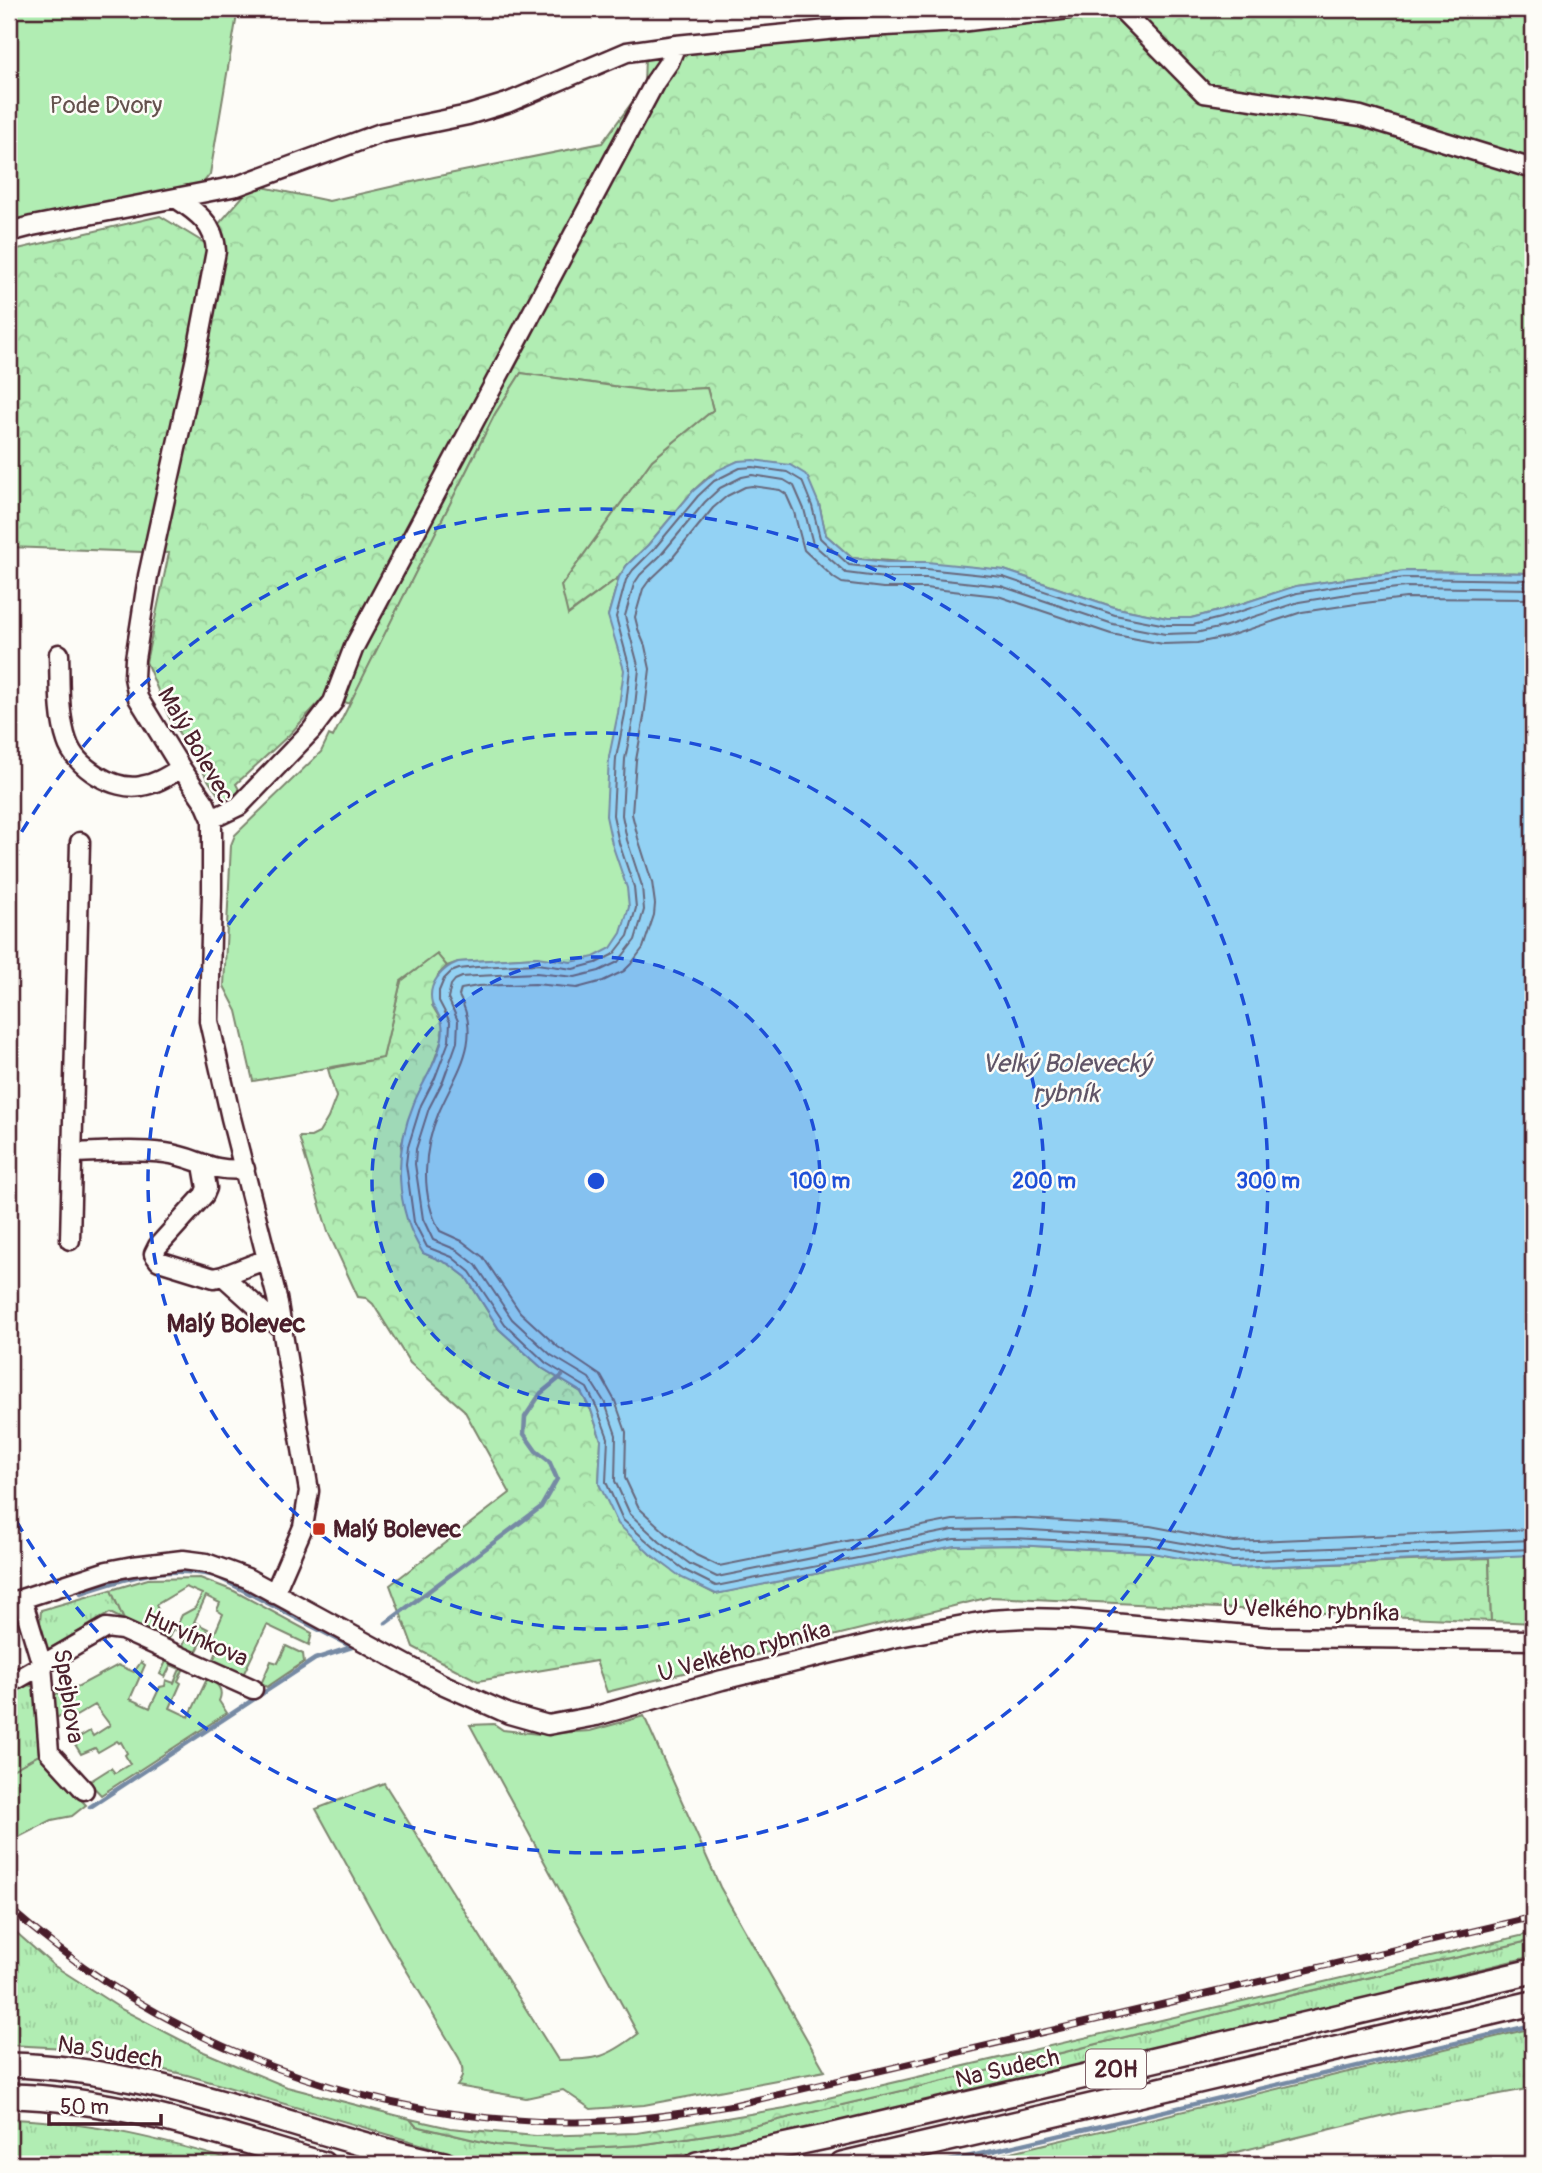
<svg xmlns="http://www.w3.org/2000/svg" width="1542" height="2173" font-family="Pangolin,sans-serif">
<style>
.grass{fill:url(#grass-tufts);stroke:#7e866f;stroke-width:2}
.forest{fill:url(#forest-crowns);stroke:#7e866f;stroke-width:2}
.green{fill:#b1edb3;stroke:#7e866f;stroke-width:2}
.water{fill:#93d2f4;stroke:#768aa4;stroke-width:2}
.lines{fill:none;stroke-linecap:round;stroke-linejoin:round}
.shore{stroke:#67677b;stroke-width:2}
.stream{stroke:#768aa4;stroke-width:4.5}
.minor-casing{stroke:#4a1f2b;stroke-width:23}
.major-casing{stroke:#4a1f2b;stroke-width:28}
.minor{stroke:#fdfcf7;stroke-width:18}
.major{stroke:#fdfcf7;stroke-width:23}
.rail-casing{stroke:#4a1f2b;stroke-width:7}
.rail{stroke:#fdfcf7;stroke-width:4.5;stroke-dasharray:13;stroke-linecap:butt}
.ring{fill:none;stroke:#1d4ed8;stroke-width:3.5;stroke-dasharray:12 9}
.poi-dot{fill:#c8321e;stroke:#fdfcf7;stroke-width:2.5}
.labels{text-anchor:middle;stroke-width:5;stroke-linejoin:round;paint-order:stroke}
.shield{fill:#fdfcf7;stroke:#806168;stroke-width:2}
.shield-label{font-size:23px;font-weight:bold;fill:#4a1f2b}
.park-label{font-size:24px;fill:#64524d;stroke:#fdfcf7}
.street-label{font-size:24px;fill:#4a1f2b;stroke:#fdfcf7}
.poi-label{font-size:24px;font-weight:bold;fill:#4a1f2b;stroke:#fdfcf7;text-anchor:start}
.water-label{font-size:26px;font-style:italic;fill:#605567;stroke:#fdfcf7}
.neighbourhood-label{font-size:26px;font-weight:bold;fill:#4a1f2b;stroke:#fdfcf7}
.centre{fill:#1d4ed8;stroke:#fdfcf7;stroke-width:3.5}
.ring-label{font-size:21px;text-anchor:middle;font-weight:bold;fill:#1d4ed8;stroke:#fdfcf7;stroke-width:5;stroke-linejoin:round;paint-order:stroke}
</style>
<defs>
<pattern id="grass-tufts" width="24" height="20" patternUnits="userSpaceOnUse" patternTransform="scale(1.75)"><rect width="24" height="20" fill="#b1edb3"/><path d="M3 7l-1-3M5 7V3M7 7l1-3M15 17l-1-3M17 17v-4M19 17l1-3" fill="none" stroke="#9acb9a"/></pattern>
<pattern id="forest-crowns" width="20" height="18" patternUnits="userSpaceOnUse" patternTransform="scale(1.75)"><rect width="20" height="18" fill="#b1edb3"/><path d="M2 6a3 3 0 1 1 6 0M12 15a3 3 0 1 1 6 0" fill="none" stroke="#9acb9a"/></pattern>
</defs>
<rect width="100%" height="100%" fill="#fdfcf7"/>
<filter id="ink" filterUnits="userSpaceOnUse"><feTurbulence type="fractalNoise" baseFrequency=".0143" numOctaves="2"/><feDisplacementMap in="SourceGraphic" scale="14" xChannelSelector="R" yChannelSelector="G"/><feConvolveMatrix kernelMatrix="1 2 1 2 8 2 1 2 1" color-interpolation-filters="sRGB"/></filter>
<g filter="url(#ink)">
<path class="grass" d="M854 9H975L973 17 855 23 853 16Z
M111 1590 124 1620 110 1613 49 1649 47 1648 40 1623 41 1610Z
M24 1684 35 1687 39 1755 9 1772V1693Z
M9 1926 53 1965 123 2010 204 2052 287 2087 410 2119 416 2126 496 2145 556 2150 639 2145 732 2131 1037 2059 1297 1994 1533 1940V1956L1431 1981 1430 1984 806 2130 689 2154 621 2161 565 2164 511 2161 454 2154 187 2075 66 2048 9 2045Z
M1533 2028V2088L1402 2112 1187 2164H961Z
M9 2119C89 2121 168 2141 244 2164H9Z"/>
<path class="forest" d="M1034 9H1533V573L1405 571 1352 578 1296 586 1219 611 1191 618H1167L1117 608 1004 570 852 558 826 535 819 504 738 461 710 475 693 491 648 545 627 565 619 577 567 615 561 586 652 460 713 410 707 388 648 391 521 373 495 414 350 704 326 695 289 735 236 784 242 795 226 803 222 800 210 783 169 717 146 662 169 553 9 547V251L160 216 203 242 244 195 258 186 329 201 434 177 602 143 644 86 645 56Z
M438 953 447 966 438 975 432 1005 443 1024 442 1039 429 1075 415 1102 401 1146 423 1253 449 1264 466 1277 499 1329 542 1368 581 1392 591 1410 601 1440 599 1484 650 1554 682 1577 715 1594 954 1546 1014 1545 1148 1552 1232 1568 1489 1558 1491 1621 990 1597 607 1692 596 1661 478 1681 413 1647 390 1585 510 1493 464 1410 410 1363 373 1304 366 1298 358 1297 328 1232 299 1137H311L319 1133 328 1118 336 1097 328 1069 383 1058 401 981Z
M1533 1933V1940L1297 1994 1037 2059 732 2131 639 2145 556 2150 496 2145 416 2126 410 2119 450 2128 536 2136 637 2133 785 2108Z"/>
<path class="green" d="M9 9H238L210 174 203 183 9 225Z
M521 373 648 391 707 388 713 410 652 460 561 586 568 615 619 577 608 616 649 652 628 986 537 957 458 962 447 966 437 954 401 981 383 1058 253 1081 237 1011 224 986 231 845 235 835 321 752 329 735 333 737 495 414Z
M1533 1405V1623L1491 1621 1489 1558Z
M200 1578 234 1591 312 1633 309 1645 267 1625 243 1675 213 1661 221 1642 208 1636 209 1633 214 1635 223 1614 217 1610 220 1603 206 1596 194 1622 208 1629 196 1653 182 1647 188 1634 175 1630 182 1615 195 1608 202 1594 186 1587 156 1605 159 1612 155 1615 162 1627 172 1622 174 1626 168 1640 124 1620 111 1590 148 1579Z
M286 1646 303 1654 304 1662 267 1687 261 1684 271 1661 278 1663Z
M167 1659 184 1668 178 1681 181 1683 170 1708 189 1717 207 1679C218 1683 224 1690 219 1701L227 1713 101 1795 89 1782 111 1768 115 1773 130 1764 125 1755 127 1753 121 1742 119 1743 117 1741 98 1752 95 1748 81 1754 68 1733 73 1730 78 1738 90 1731 93 1736 110 1725 95 1705 71 1719 66 1712 55 1719 53 1696 71 1686 77 1687 118 1665 134 1672 141 1662 145 1665 130 1699 150 1708 160 1687 165 1686 166 1680 174 1683 180 1669 171 1665 165 1677 160 1674Z
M644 1716 720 1887 825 2071 644 2105 591 2109 563 2090 526 2098 457 2086C464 2077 464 2068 459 2058L386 1936 316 1809 384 1783 558 2060C598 2059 605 2059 638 2034L470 1725 494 1724 503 1730 539 1734 590 1731Z
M39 1755 86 1805 72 1816 52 1820 9 1842V1772Z"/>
<path class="water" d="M753 460 790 465 805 474 808 478 819 504 826 535 852 558 886 562H927L1004 570 1117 608 1167 618H1191L1219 611 1296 586 1352 578 1405 571 1533 573V1555L1232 1568 1148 1552 1014 1545 954 1546 716 1594 682 1578 650 1554 618 1524 599 1484 601 1440 591 1410 581 1392 542 1368 499 1329 466 1277 449 1264 423 1253C394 1208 394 1151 414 1103 423 1081 438 1061 442 1038 444 1029 442 1020 437 1012 436 1009 432 1007 432 1003 427 984 442 968 458 962L537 957 571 962 594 957 611 948 621 933 629 907 627 888 612 844 606 816 609 757 618 713 624 670 608 616 619 577 627 565 648 545 693 491 718 470 738 461Z"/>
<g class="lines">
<path class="shore" d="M1533 580 1405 578 1353 584 1297 593 1220 618 1193 625H1166L1115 615 1003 577 926 569H886L849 565 820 538 812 506 802 481 787 472 753 467 740 468 714 481 698 496 654 549 633 570 626 580 616 617 630 669 625 714 616 758 613 815 619 843 634 887 636 908 628 936 614 954 596 963 573 969 537 964 477 967 459 969 451 972 444 979 439 991V1001L450 1022 449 1041 435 1078 421 1105 408 1147 406 1164 414 1222 427 1247 452 1257 470 1272 505 1324 546 1363 587 1388 597 1408 608 1438 606 1482 623 1520 655 1548 686 1571 716 1586 954 1539 1014 1538 1149 1545 1233 1561 1533 1549
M1533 589 1406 587 1354 593 1299 602 1223 627 1195 633 1165 634 1113 624 1001 586 926 578H885L846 573 813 544 804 509 794 486 784 480 752 475 742 477 720 488 705 502 660 556 640 575 634 584 625 616 639 669 634 715 625 759 622 815 627 840 642 886 644 910 635 940 618 962 599 971 575 977 536 973 477 976 462 977 455 980 451 985 448 998 458 1021 457 1042 443 1081 429 1108 416 1149 415 1164 423 1219 433 1240 457 1250 476 1265 512 1319 551 1355 589 1378 605 1403 616 1435 615 1481 630 1514 660 1542 690 1564 717 1577 953 1530 1014 1529 1149 1537 1233 1552 1533 1540
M1533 599 1406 598 1356 604 1302 612 1226 637 1197 643 1163 644 1111 634 998 596 925 588H883L842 583 834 578 804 550 794 512 786 494 780 490 752 486 745 487 727 496 713 508 669 562 648 582 643 589 635 617 638 629 645 646 650 669 644 717 636 760 632 814 638 838 652 882 655 904 654 915 643 948 631 964 624 971 603 981 577 988 535 984 478 986 461 989 459 996C483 1040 457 1071 439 1112 423 1149 420 1195 440 1231L462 1241 483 1257 520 1312 558 1347 601 1376 615 1401 626 1432 625 1478 639 1508 667 1534 696 1555 719 1566 953 1520 1014 1518 1150 1526 1234 1542 1533 1529"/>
<path class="stream" d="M81 1593C130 1577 163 1565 216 1576L352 1647
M386 1623 541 1507 557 1479 549 1461 536 1451 524 1434 525 1417 541 1393 562 1376
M90 1807 315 1659 352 1647
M937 2164 1533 2025"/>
<defs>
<path id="minor" d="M1121 9 1204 93 1361 116 1533 169
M177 199C197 212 215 225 216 251L195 362 148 576 135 659 134 677 138 698 181 768 205 803 212 819V893L209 1021 231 1118 277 1298 309 1491 303 1527 274 1594
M9 232 32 226 237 186 381 133 468 115 507 103 627 52 676 45 848 28 960 22 1069 9
M59 654C60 682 58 715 67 741 75 767 114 791 141 786 156 784 168 776 181 768
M212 819 239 806 311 731 333 702 354 647 655 82 669 62 676 45
M72 1153C103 1152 135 1149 165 1153 197 1157 210 1173 245 1169
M203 1165 207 1188 204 1195 158 1246 154 1254 159 1261 214 1278 223 1276 283 1330
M70 1240 80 842
M223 1276 267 1259
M22 1599 42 1665 49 1752 84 1790
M9 1603 107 1571 133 1566 183 1560 206 1563 247 1578 442 1684 509 1714 548 1725 596 1716 722 1680 893 1638 991 1620 1025 1618 1068 1619 1269 1637 1533 1640
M9 1684 106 1628 122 1630 253 1689"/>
<path id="major" d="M9 2065C159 2068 299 2134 444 2164
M9 2096C117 2098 221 2134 323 2164
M697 2164 830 2136 1533 1971
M842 2164 1533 2003"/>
</defs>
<use href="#minor" class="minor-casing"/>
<use href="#major" class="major-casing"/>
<use href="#minor" class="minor"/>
<use href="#major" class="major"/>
<defs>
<path id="rail" d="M9 1908C165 2045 368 2123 576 2122 630 2121 682 2114 734 2105L1533 1917"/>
</defs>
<use href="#rail" class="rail-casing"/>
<use href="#rail" class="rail"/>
</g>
</g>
<circle cx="596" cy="1181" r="224" fill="#1d4ed8" fill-opacity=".12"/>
<g class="ring">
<circle cx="596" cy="1181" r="224"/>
<circle cx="596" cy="1181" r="448"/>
<path d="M11 850A672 672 0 1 1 11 1512"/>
</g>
<rect class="poi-dot" x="312" y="1522" width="14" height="14" rx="3.5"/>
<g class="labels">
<rect class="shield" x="1086" y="2049.5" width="60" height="39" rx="5"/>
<g class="shield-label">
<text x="1116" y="2077">20H</text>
</g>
<g class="park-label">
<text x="106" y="113">Pode Dvory</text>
</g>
<g class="street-label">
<text transform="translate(196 745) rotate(60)" y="8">Malý Bolevec</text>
<text transform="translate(1311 1610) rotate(2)" y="8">U Velkého rybníka</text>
<text transform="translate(196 1637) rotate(24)" y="8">Hurvínkova</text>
<text transform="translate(744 1651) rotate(-15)" y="8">U Velkého rybníka</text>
<text transform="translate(69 1696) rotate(81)" y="8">Spejblova</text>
<text transform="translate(110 2052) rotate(9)" y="8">Na Sudech</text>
<text transform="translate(1007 2068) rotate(-13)" y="8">Na Sudech</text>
</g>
<g class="poi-label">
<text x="333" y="1537">Malý Bolevec</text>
</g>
<g class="water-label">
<text x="1066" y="1072">Velký Bolevecký<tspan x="1066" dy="30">rybník</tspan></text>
</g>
<g class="neighbourhood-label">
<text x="236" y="1332">Malý Bolevec</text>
</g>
</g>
<circle cx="596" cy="1181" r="10" class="centre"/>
<g class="ring-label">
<text x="820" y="1188">100 m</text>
<text x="1044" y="1188">200 m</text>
<text x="1268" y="1188">300 m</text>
</g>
<rect width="1542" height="2173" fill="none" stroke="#fdfcf7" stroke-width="35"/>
<rect x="18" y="18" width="1507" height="2138" fill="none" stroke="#4a1f2b" stroke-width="2.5" filter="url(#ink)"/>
<path d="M49 2114v10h112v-10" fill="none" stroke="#4a1f2b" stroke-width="3.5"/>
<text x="60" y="2114" font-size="21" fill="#4a1f2b" stroke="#fdfcf7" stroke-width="5" paint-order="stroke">50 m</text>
</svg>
